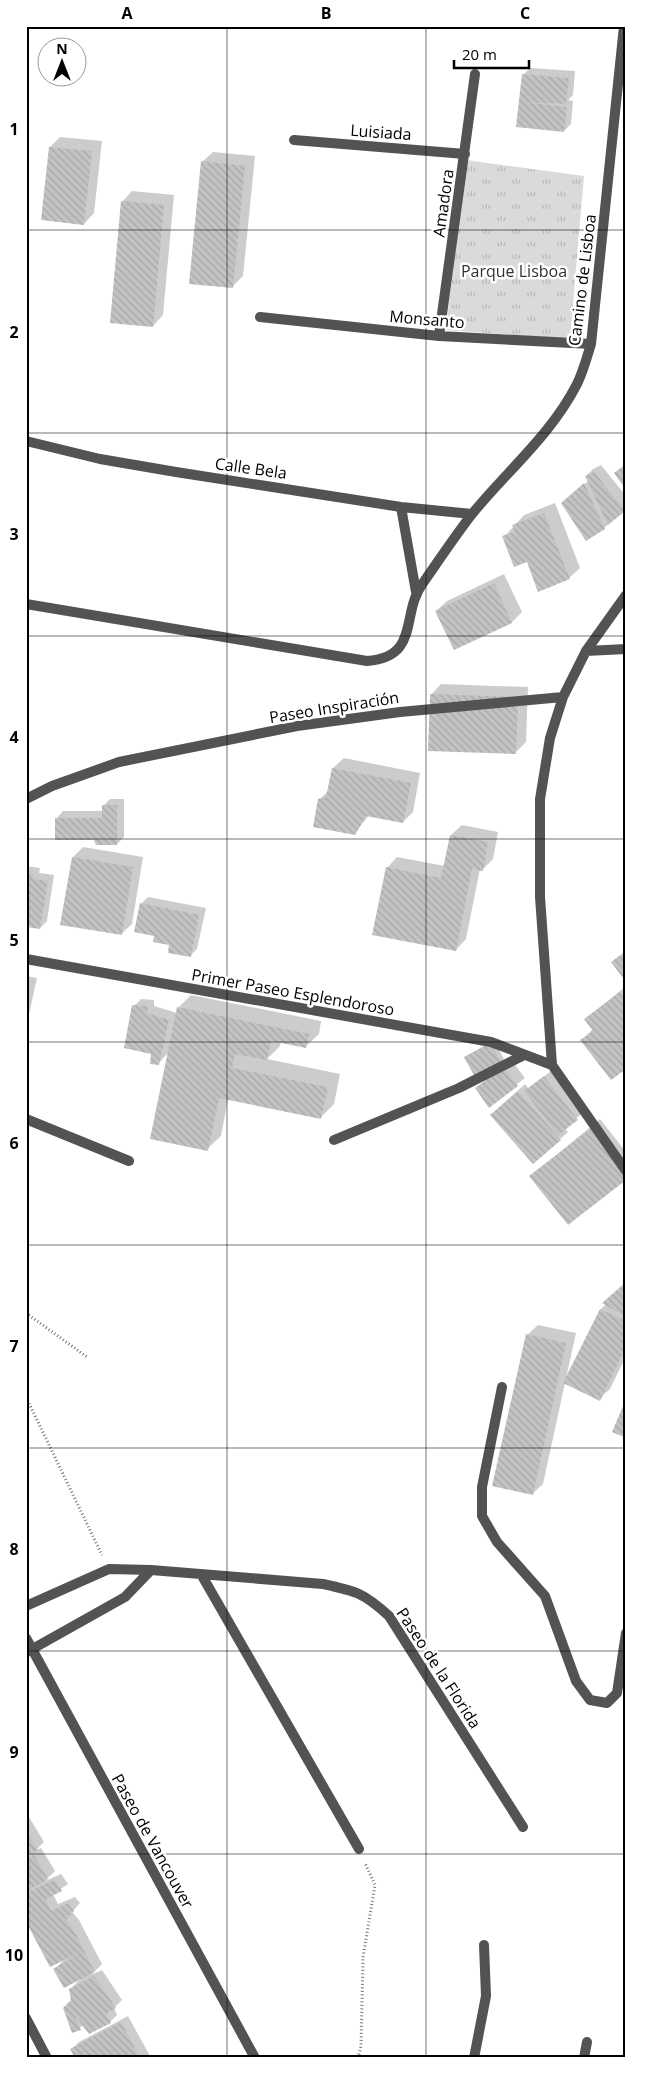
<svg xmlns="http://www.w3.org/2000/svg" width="652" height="2084" font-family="'Open Sans',sans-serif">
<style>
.park{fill:url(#park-tufts)}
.shadow{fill:#0003}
.building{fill:url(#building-back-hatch)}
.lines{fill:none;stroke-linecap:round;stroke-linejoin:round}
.path{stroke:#757575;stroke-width:3;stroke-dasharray:1 2.5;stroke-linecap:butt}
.minor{stroke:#535353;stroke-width:10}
.grid{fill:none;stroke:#000;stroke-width:1;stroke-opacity:0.55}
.labels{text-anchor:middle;stroke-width:5;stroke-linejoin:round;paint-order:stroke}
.street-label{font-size:16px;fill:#000;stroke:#fff}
.park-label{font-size:16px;fill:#313131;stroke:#fff}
.neatline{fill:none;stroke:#000;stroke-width:2}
.grid-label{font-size:16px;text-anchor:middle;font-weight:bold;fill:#000}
</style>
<defs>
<pattern id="park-tufts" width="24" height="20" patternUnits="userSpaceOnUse" patternTransform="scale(1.25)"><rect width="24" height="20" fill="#dadada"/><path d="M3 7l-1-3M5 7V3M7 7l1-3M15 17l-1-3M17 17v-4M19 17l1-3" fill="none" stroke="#b9b9b9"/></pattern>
<pattern id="building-back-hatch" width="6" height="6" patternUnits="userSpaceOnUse" patternTransform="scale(1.25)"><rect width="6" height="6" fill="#c3c3c3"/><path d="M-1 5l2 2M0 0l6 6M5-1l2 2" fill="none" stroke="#a6a6a6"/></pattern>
</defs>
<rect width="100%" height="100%" fill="#fff"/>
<path class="park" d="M465 160 584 176 570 339 446 330Z"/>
<path class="shadow" d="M530 68 575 71 573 95 568 100 573 101 571 124 564 131 517 126 523 75Z
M60 137 102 141 94 213 84 224 50 147Z
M213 152 255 156 243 276 232 287 202 162Z
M132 191 174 195 163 315 153 326 122 202Z
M601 465 626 496V509L604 528 570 496 588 481 586 476 593 469Z
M555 503 580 568 569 578 527 560 504 537 524 515Z
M504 574 522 612 512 622 454 649 436 611 447 601Z
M441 684 528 687 526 742 515 753 431 695Z
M344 758 420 773 413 812 403 822 369 815 355 833 319 800 329 790 333 768Z
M110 799H124V837L117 844 95 838 56 819 63 811H103V806Z
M462 825 498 832 493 859 482 870 480 869 466 939 456 950 387 868 397 857 445 866 451 835Z
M83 847 143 857 132 924 121 934 73 857Z
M26 866 40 868 39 873 54 875 47 921 40 928 26 926Z
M148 897 206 908 197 949 190 956 155 935 141 904Z
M26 976 37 978 26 1028Z
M626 986V1067L582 1040 593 1029 586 1019Z
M191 995 321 1021 319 1034 305 1047 281 1042 280 1046 267 1059 340 1074 334 1104 321 1117 228 1099 221 1136 207 1149 168 1053 158 1064 134 1006 141 999 154 1000V1006L177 1013 178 1008Z
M494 1040 504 1059 501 1062 465 1057Z
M512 1061 525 1078 489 1106 476 1089Z
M552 1070 584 1112 564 1128 568 1132 533 1163 499 1108 525 1084 529 1089Z
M600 1119 626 1152V1178L531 1176Z
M626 1282V1356L610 1389 599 1399 565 1383 543 1484 532 1494 527 1335 538 1325 576 1333 566 1378 601 1309 606 1304 604 1303Z
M26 1812 44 1842 35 1851 41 1848 55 1871 45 1881 61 1874 68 1884 53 1894 58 1904 75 1897 80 1903 72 1912 79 1920 102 1964 91 1975 102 1970 122 2000 114 2008 117 2015 110 2022 84 2025 73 2031 70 1989 82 1978 54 1970 65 1959 26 1919Z
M128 2016 150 2056 148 2058H108L72 2049 79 2042Z"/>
<path class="building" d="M522 74 569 78 566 104 523 102 567 107 564 132 516 127Z
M49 147 92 151 84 225 41 220Z
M201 161 245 166 233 288 189 284Z
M121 201 164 205 153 327 110 323Z
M626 464V490L614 473Z
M594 472 625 511 608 525 585 476Z
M584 483 605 529 586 541 561 503Z
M544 513 570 579 538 592 527 562 514 567 502 536 515 532 512 525Z
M494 583 512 623 454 650 435 611Z
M430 694 518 697 516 754 428 751Z
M332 768 411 783 403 823 366 816 355 835 313 827 318 799 326 797Z
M102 805H117V845H96L94 840H55V818H102Z
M450 835 488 842 483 871 472 869 456 951 372 935 386 867 441 878Z
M72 857 133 867 122 935 60 925Z
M26 873 33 874V879L48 881 40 929 26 927Z
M140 903 199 915 191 957 168 953 169 945 153 942 154 936 134 932Z
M626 951V982L611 962Z
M620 992 626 1000V1069L611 1080 580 1040 593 1031 584 1019Z
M132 1005 148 1006 147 1013 169 1020 159 1065 150 1064 151 1054 124 1048Z
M177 1007 309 1034 306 1048 271 1041 267 1060 235 1054 232 1068 328 1087 321 1119 219 1098 208 1151 150 1139Z
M491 1043 501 1063 475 1077 464 1057Z
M504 1067 518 1086 489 1108 475 1088Z
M544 1076 578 1120 558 1135 524 1091Z
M518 1091 561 1140 533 1164 490 1115Z
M590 1129 626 1175V1180L568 1225 529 1176Z
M626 1282V1317L602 1303Z
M600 1309 626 1321V1347L600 1401 563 1383Z
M526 1334 566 1343 533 1495 492 1486Z
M626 1399V1438L612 1432Z
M26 1831 38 1850 26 1855Z
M34 1855 48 1879 26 1892V1858Z
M54 1880 62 1891 46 1899 51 1911 68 1903 74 1911 66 1920 72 1927 95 1972 64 1988 53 1969 81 1952 50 1967 26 1922V1893Z
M94 1976 116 2008 106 2014 111 2023 89 2034 74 2014 81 2030 72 2033 63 2008 71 2000 69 1989Z
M121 2022 140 2058H75L70 2049Z"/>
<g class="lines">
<path class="path" d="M26 1313 87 1357
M26 1397 102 1555
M358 2058 361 2046 363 1957 375 1885 365 1863"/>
<path class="minor" d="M294 140 465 154
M260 317 439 336 591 344
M439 336 475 74
M26 441 100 459 176 472 401 507 472 514
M401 507 416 592
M26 604 367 661C421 657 400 614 423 583 439 560 455 536 472 514 507 471 551 435 577 384 583 372 587 357 591 344L624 26
M586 651 626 595
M563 697 550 738 540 799V897L552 1065 626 1171
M26 799 52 786 119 762 297 726 400 712 563 697 586 651 626 649
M26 959 491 1042 552 1065
M26 1119 129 1161
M334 1140 459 1088 524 1055
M502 1387 482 1487V1516L497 1542 545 1596 576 1681 590 1700 607 1703 617 1693 626 1633
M201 1574 359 1849
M26 1606 109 1569 151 1570 323 1584C356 1591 364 1593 389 1616L523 1827
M26 1638 255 2058
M27 1652 125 1597 151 1570
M26 2018 47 2058
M474 2058 486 1996 484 1945
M584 2058 587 2042"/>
</g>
<path class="grid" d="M227 26V2058M426 26V2058M26 230H626M26 433H626M26 636H626M26 839H626M26 1042H626M26 1245H626M26 1448H626M26 1651H626M26 1854H626"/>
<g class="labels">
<g class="street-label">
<text transform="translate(381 132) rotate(4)" y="6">Luisiada</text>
<text transform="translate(443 203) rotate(-82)" y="6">Amadora</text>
<text transform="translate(582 280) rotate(-83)" y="6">Camino de Lisboa</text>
<text transform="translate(427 319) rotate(5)" y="6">Monsanto</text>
<text transform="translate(251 468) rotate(8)" y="6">Calle Bela</text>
<text transform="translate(334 707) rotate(-9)" y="6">Paseo Inspiración</text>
<text transform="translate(293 992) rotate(10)" y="6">Primer Paseo Esplendoroso</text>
<text transform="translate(439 1668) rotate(57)" y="6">Paseo de la Florida</text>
<text transform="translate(153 1841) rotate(61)" y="6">Paseo de Vancouver</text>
</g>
<g class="park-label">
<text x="514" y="277">Parque Lisboa</text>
</g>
</g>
<rect width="652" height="2084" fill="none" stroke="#ffffff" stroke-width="55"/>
<g transform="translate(62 62)"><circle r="24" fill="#ffffff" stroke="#999999"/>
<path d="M0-4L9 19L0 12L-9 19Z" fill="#000000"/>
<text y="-8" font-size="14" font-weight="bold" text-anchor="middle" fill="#000000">N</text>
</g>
<path d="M454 60v8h75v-8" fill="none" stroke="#000000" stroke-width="2.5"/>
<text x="462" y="60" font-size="15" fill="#000000" stroke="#ffffff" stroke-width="4" paint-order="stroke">20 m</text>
<rect x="28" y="28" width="596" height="2028" class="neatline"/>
<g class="grid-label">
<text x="127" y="19">A</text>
<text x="326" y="19">B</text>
<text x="525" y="19">C</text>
<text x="14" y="135">1</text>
<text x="14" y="338">2</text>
<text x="14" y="540">3</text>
<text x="14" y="743">4</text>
<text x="14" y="946">5</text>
<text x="14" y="1149">6</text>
<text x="14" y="1352">7</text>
<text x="14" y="1555">8</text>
<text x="14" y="1758">9</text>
<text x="14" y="1961">10</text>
</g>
</svg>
